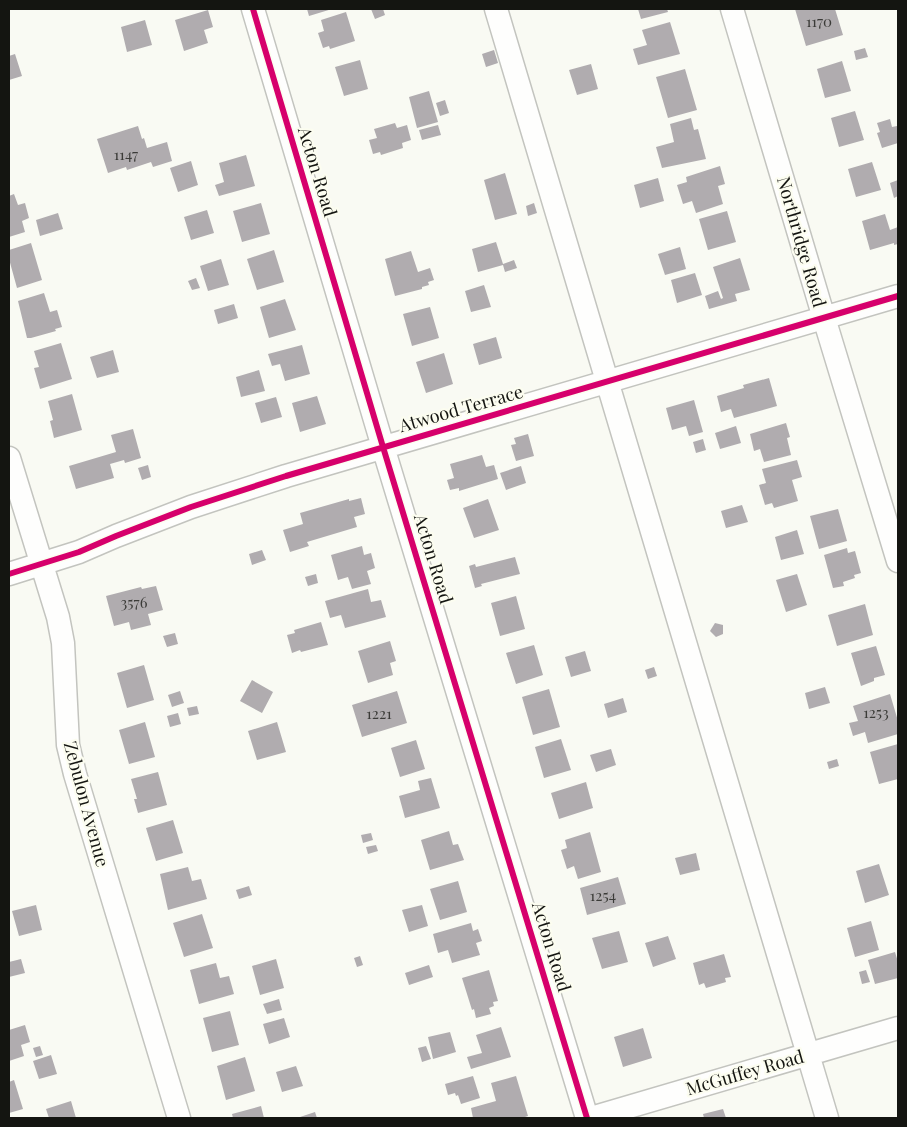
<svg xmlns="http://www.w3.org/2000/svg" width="907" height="1127" font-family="'Playfair Display',serif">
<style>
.building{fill:#b0acaf}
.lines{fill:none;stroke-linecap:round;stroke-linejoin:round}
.minor-casing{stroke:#c3c4bf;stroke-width:25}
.minor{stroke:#fefefd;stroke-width:22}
.cycleway-casing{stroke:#fcfdf0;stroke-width:9}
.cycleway{stroke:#d6006c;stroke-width:6}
.labels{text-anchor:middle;stroke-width:4.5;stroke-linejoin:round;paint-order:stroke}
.number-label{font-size:15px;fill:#3b3b38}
.street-label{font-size:18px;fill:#141511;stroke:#fcfdf0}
</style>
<rect width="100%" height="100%" fill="#f9faf3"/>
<path class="building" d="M307 9H332L309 16Z
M371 9H383L385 15 375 19Z
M638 9H667L668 12 641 19Z
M795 9H835L843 35 806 46Z
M208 10 213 27 204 30 208 43 184 51 175 20Z
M346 12 355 41 330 49 329 46 323 48 318 33 324 31 321 20Z
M145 20 152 45 127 52 121 27Z
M670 22 680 54 638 65 633 49 647 45 642 30Z
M865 48 868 57 856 60 854 51Z
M494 50 498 63 486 67 482 54Z
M15 54 22 76 9 80V56Z
M360 60 368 89 344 96 335 67Z
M842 61 851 91 825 98 817 69Z
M591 64 598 89 577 95 569 70Z
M685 69 697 110 668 118 656 77Z
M429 91 438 122 417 128 409 97Z
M445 100 449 113 440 116 436 103Z
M855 111 864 140 839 147 831 118Z
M691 118 694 130 698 129 706 159 662 168 656 147 674 142 670 124Z
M890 119 892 127 897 126 898 143 882 148 877 133 880 132 877 123Z
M395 123 397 128 407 125 411 140 402 143 403 148 381 155 380 152 373 154 369 140 377 138 374 129Z
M438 125 441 135 422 140 419 130Z
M138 126 142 139 144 138 147 148 167 142 172 161 153 167 151 162 127 170 126 167 108 173 97 139Z
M246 155 255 186 219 196 215 185 224 182 219 163Z
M191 161 198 185 178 192 170 168Z
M872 162 881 190 856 197 848 169Z
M720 166 725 184 718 186 723 204 696 213 692 201 683 204 677 185 687 182 686 177Z
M505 173 517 214 495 220 484 180Z
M658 178 664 201 640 208 634 185Z
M898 180V196L894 198 890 183Z
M14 194 18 205 25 203 29 218 22 221 25 232 9 237V196Z
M261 203 270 234 242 242 233 211Z
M534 203 537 213 528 216 526 206Z
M207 210 214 233 191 240 184 217Z
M727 211 736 242 708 250 699 219Z
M58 213 63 229 40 236 36 220Z
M885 214 890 230 898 227V244L894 245V243L870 250 862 221Z
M496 242 503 264 514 260 517 268 505 272 503 265 478 272 472 249Z
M31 243 42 280 17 288 9 259V250Z
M680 247 686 269 665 275 658 254Z
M274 250 284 282 257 290 247 259Z
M411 251 418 272 430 268 434 280 428 282 429 285 422 287V289L395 296 385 259Z
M740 258 750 290 735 294 737 301 709 309 705 296 718 291 721 299 723 298 713 267Z
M221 259 229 285 208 291 200 266Z
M695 273 702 295 677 303 671 280Z
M196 278 200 288 192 290 188 281Z
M484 285 491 307 471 312 465 291Z
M44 293 50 312 57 310 62 327 55 329 56 331 31 338H27L18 301Z
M285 299 296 330 269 338 260 307Z
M234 304 238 318 218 324 214 310Z
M430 307 439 338 412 346 403 314Z
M496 337 502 358 479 365 473 344Z
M61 343 72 379 40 389 34 368 39 367 34 351Z
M302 345 310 374 285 381 280 364 272 366 268 354Z
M113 350 119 372 97 378 90 357Z
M444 353 453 384 426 393 416 362Z
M259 370 265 391 241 397 236 377Z
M769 378 777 406 734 418 731 409 721 412 717 396 744 388 743 385Z
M72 394 82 430 54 438 50 421 53 420 48 401Z
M317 396 326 424 300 432 292 403Z
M276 397 282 417 261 423 255 403Z
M694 400 703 432 689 436 686 426 672 430 666 408Z
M786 423 790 437 787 438 791 455 764 462 760 449 754 451 750 434Z
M736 426 741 443 720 449 715 433Z
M133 429 141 458 125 463 124 460 110 464 114 478 76 489 69 466 116 452 111 435Z
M528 434 534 456 516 461 511 445 516 444 514 438Z
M703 439 706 450 696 453 693 442Z
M482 455 486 467 494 465 498 479 459 491V488L450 490 447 480 454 478 450 464Z
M797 460 802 477 792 480 798 501 774 508 772 503 765 505 759 485 766 483 762 469Z
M148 465 151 477 142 480 138 468Z
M521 466 526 483 506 490 500 473Z
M361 498 365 514 354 517 357 527 307 542 309 546 290 552 283 530 303 524 300 513 349 499V501Z
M488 499 499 530 474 538 463 508Z
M742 505 748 522 726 528 721 511Z
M838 509 847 541 819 549 810 516Z
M797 530 804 554 781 560 775 537Z
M362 546 364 555 371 553 375 568 367 571 371 584 352 589 348 577 338 580 331 555Z
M847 548 848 553 855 551 861 573 854 575 855 578 843 582 844 586 833 588 824 555Z
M262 550 266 560 252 565 249 554Z
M515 557 520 574 481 584 482 586 475 588 469 566 475 564 476 567Z
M316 574 318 583 308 586 305 577Z
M797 574 807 605 786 612 776 580Z
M156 586 163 610 148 614 151 625 131 630 129 622 114 626 106 596 141 587 142 589Z
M368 589 371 602 381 600 386 617 345 628 341 615 330 618 325 601Z
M516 596 525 629 500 636 491 603Z
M865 604 873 635 837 646 828 615Z
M321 622 328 645 301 652 300 650 292 653 287 635 295 633 294 630Z
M715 623 723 625V634L716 637 710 631Z
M175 633 178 644 167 647 163 636Z
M390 641 396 661 390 663 393 675 368 683 358 651Z
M534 645 543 675 516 684 506 653Z
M876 646 885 675 874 678V681L861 686 851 653Z
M585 651 591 671 571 677 565 657Z
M144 665 154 700 127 708 117 673Z
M654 667 657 676 648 679 645 670Z
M252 680 273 692 262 713 240 701Z
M825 687 830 703 809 709 805 693Z
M549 689 560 727 533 735 522 697Z
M180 691 184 703 172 707 168 695Z
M397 691 407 723 362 737 352 705Z
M890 694 898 721V734L868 743 865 732 853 736 849 723 858 721 853 706Z
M623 698 627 712 608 718 604 704Z
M197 706 199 714 189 716 187 708Z
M178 713 181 724 170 727 167 716Z
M145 722 155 757 129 764 119 730Z
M277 722 286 752 257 760 248 731Z
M561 739 571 770 544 778 535 747Z
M416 740 425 769 400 777 391 748Z
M898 744V779L879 784 870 752Z
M611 749 616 765 596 772 590 755Z
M837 759 839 766 829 769 827 762Z
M158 772 167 805 138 813 134 799H137L131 779Z
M431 778 440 808 405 818 399 796 420 790 418 781Z
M586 782 593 808 559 819 551 793Z
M173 820 183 853 156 861 146 828Z
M449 831 453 845 458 844 464 860 430 870 421 840Z
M590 832 601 872 578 879 574 866 567 869 561 850 567 848 565 840Z
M371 833 373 840 363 843 361 835Z
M376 845 378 851 368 854 366 847Z
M696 853 700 870 680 875 675 858Z
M879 864 889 895 865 903 856 871Z
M188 867 192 881 201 879 207 899 168 910 160 874Z
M618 877 626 904 587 915 580 888Z
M458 881 467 912 440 920 430 889Z
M249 886 252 895 239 899 236 890Z
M36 905 42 930 19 936 12 911Z
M422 905 428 926 409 932 402 910Z
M202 914 213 948 184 957 173 923Z
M871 921 879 950 855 957 847 928Z
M471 923 473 931 478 929 482 941 476 943 480 955 452 963 448 950 438 953 433 934Z
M619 931 628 962 602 969 592 938Z
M668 936 676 959 653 967 645 943Z
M895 952 898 962V978L875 984 868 960Z
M724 954 731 977 725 978 726 982 706 988 704 983 699 985 693 963Z
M360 956 363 965 357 967 354 958Z
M21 959 25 973 9 977V962Z
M276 959 284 988 260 995 252 966Z
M216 963 220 978 229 976 234 994 199 1004 190 970Z
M429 965 433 977 409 985 405 973Z
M489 970 498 1001 493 1002 494 1006 489 1008 491 1014 476 1018 474 1009 472 1010 462 978Z
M866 970 870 982 862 984 859 972Z
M279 999 282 1010 267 1014 263 1004Z
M230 1011 239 1045 212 1052 203 1018Z
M284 1018 290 1037 269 1044 263 1024Z
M25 1025 30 1042 21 1045 24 1056 9 1061V1030Z
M501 1027 511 1057 471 1069 467 1057 482 1053 476 1035Z
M643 1028 652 1058 623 1067 614 1037Z
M450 1032 456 1052 433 1059 428 1037Z
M40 1046 43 1055 36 1057 33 1048Z
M426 1046 431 1059 422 1062 418 1048Z
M51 1055 57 1074 39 1079 33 1061Z
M245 1057 255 1091 226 1100 217 1066Z
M296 1066 303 1086 282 1092 276 1072Z
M473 1076 480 1098 461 1104 458 1095 456 1096 455 1093 448 1095 445 1084Z
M516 1076 528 1116 522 1118H473L471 1108 496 1101 491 1083Z
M14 1080 23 1109 9 1113V1082Z
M71 1101 76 1118H49L46 1109Z
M261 1106 264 1118H233L232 1114Z
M723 1109 726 1118H704L703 1114Z
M315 1112 317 1118H297Z"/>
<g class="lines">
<defs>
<path id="minor" d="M253 9 383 447 587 1118
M496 9 827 1118
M732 9 824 318 898 561
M9 458 58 617 63 643 68 745 75 774 179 1118
M9 574 79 552 116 536 191 507 286 476 898 296
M591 1118 898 1028"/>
</defs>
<use href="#minor" class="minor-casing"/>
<use href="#minor" class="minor"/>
<defs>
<path id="cycleway" d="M253 9 383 447 587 1118
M9 574 79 552 116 536 191 507 286 476 898 296"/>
</defs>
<use href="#cycleway" class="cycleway-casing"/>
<use href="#cycleway" class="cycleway"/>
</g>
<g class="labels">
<g class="number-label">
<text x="819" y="27">1170</text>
<text x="126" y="160">1147</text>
<text x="134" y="608">3576</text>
<text x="876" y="718">1253</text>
<text x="379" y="719">1221</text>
<text x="603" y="901">1254</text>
</g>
<g class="street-label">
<text transform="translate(317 172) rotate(73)" y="6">Acton Road</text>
<text transform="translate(801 242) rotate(74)" y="6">Northridge Road</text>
<text transform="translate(461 409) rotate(-16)" y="6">Atwood Terrace</text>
<text transform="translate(433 559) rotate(73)" y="6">Acton Road</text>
<text transform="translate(86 804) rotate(75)" y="6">Zebulon Avenue</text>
<text transform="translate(551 947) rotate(73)" y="6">Acton Road</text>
<text transform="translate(745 1073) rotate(-16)" y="6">McGuffey Road</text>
</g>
</g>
<rect width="907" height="1127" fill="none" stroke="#141511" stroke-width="20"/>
</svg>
